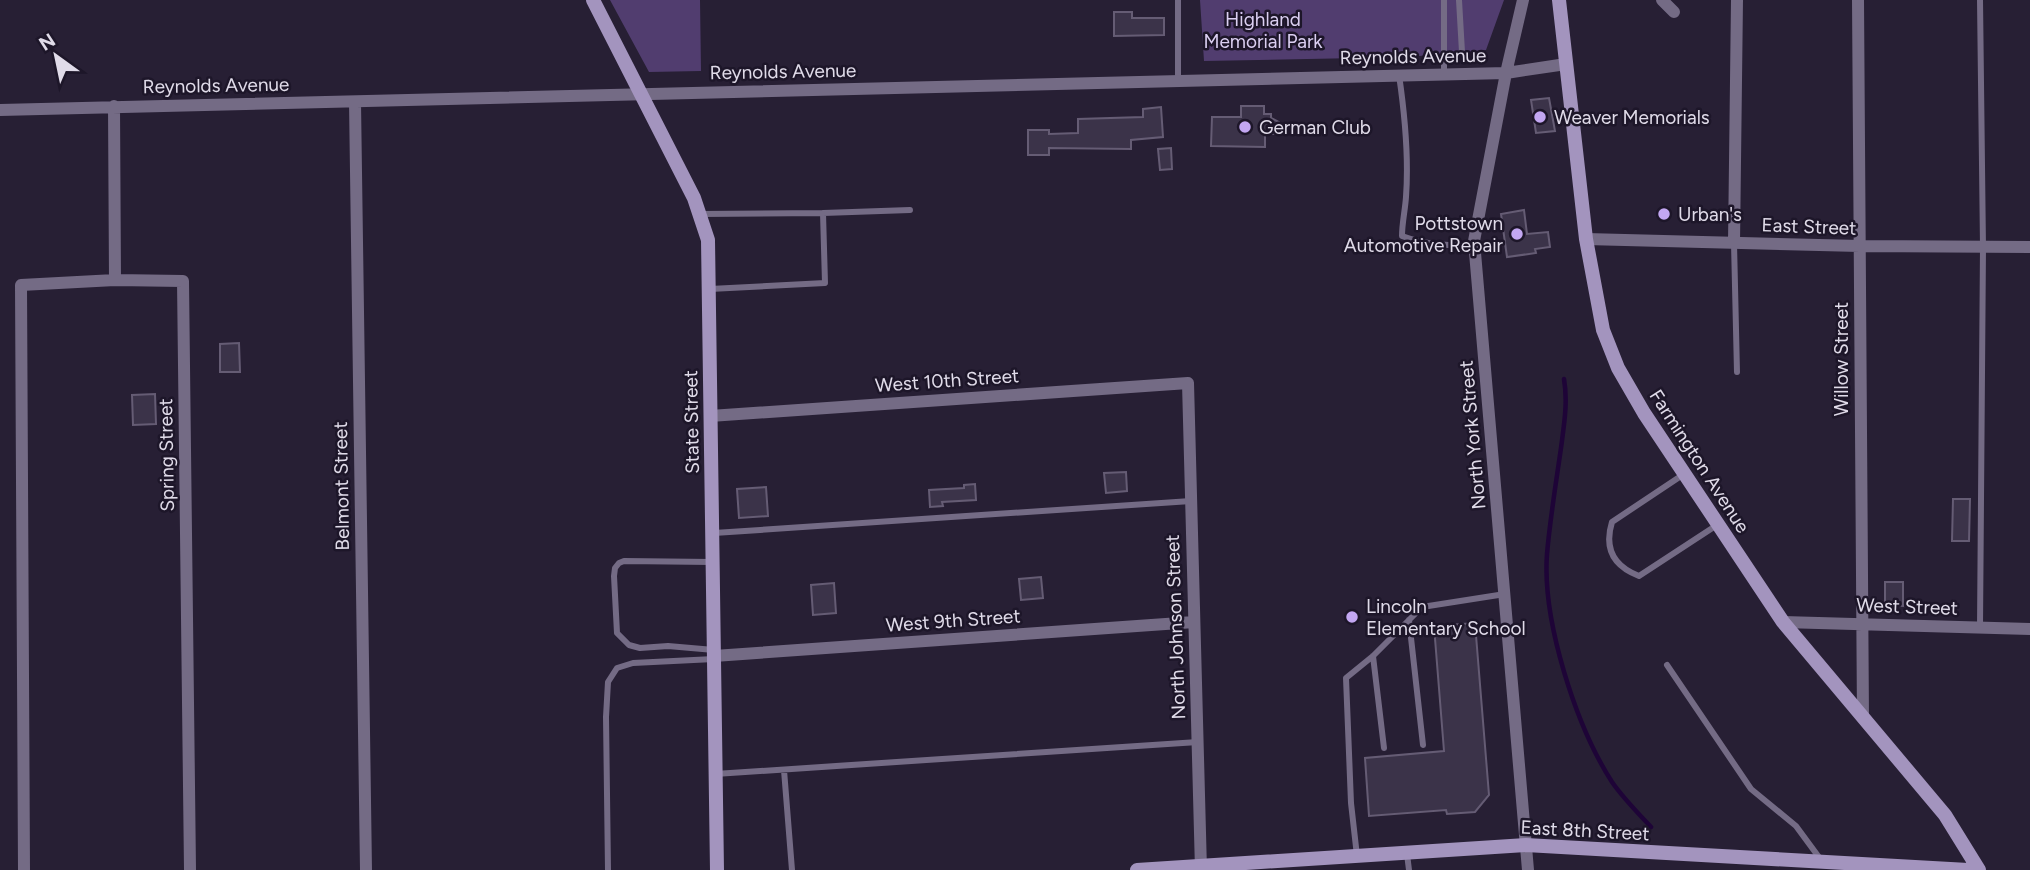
<svg xmlns="http://www.w3.org/2000/svg" width="2030" height="870" font-family="Figtree,sans-serif">
<style>
.green{fill:#513d6f}
.lines{fill:none;stroke-linecap:round;stroke-linejoin:round}
.stream{stroke:#1e0437;stroke-width:4.5}
.building{fill:#3b3349;stroke:#655c74;stroke-width:2}
.lane{stroke:#746b85;stroke-width:6}
.street{stroke:#746b85;stroke-width:12}
.secondary{stroke:#a394be;stroke-width:14}
.poi-dot{fill:#c3a7f2;stroke:#1d1629;stroke-width:2.5}
.labels{text-anchor:middle;stroke-width:5;stroke-linejoin:round;paint-order:stroke}
.park-label{font-size:19px;fill:#dbcff2;stroke:#1d1629}
.street-label{font-size:19px;fill:#e0dbe9;stroke:#1d1629}
.poi-label{font-size:19px;fill:#e0dbe9;stroke:#1d1629;text-anchor:start}
</style>
<rect width="100%" height="100%" fill="#271f34"/>
<path class="green" d="M610 0H700L701 71 649 72Z
M1200 0H1504L1486 50 1408 57 1204 61Z"/>
<g class="lines">
<path class="stream" d="M1564 379C1568 402 1564 425 1561 448 1556 483 1550 519 1547 554 1542 621 1576 726 1612 782 1623 798 1638 813 1651 827"/>
</g>
<path class="building" d="M1114 12H1132V18H1164V35L1114 36Z
M1549 98 1555 131 1536 133 1531 100Z
M1241 106H1264V114H1271V118L1279 122V134H1265V147L1211 146 1212 117H1241Z
M1161 107 1163 137 1131 140V149L1049 148V155H1028V130H1049V134L1078 133V119L1143 117V109Z
M1171 148 1172 169 1160 170 1158 149Z
M1524 210 1527 234 1548 232 1550 247 1535 249 1536 253 1507 257 1501 214Z
M239 343 240 372H220V344Z
M155 394 156 424 133 425 132 395Z
M1126 472 1127 491 1106 493 1104 473Z
M975 484 976 500 942 502 943 506 930 507 929 490 964 488V485Z
M766 487 768 516 739 518 737 489Z
M1953 499H1970L1969 541H1952Z
M1041 577 1043 598 1021 600 1019 579Z
M1885 582H1903V606L1885 605Z
M834 583 836 613 813 615 811 585Z
M1475 623 1489 795 1475 812 1447 814 1446 810 1369 816 1365 758 1444 751 1434 626Z"/>
<g class="lines">
<path class="lane" d="M1178 0V81
M1459 0 1462 52
M1980 0 1983 247 1980 627
M1444 74V0
M1399 75C1405 116 1409 156 1406 197 1405 211 1402 223 1402 236 1426 245 1449 246 1475 245
M823 213 910 210
M701 214 823 213 825 283 710 289
M1734 243 1737 372
M1684 474 1612 522C1604 548 1613 566 1639 576L1717 525
M714 533 1191 501
M712 562 624 561 619 563 615 568 614 576 617 633 629 645 640 648 668 646 714 650
M1409 620 1423 745
M1373 656 1384 748
M1667 665 1751 789 1796 826 1821 860
M784 770 792 870
M715 774 1198 742
M1407 854 1409 870
M1357 856 1351 803 1346 678 1373 656 1422 607 1505 594
M608 870 606 717 608 682 617 668 633 663 714 659"/>
<path class="street" d="M1523 0 1506 73 1474 241 1528 870
M1662 0 1674 12
M1858 0 1863 718
M355 102 366 870
M114 106 115 280
M0 110 1506 73 1566 64
M1586 239 1860 246 2030 247
M1734 243 1737 0
M710 416 1188 383 1201 870
M1783 622 2030 629
M714 656 1194 622
M24 870 21 285 115 280 183 281 190 870"/>
<path class="secondary" d="M593 0 694 198 708 240 717 870
M1559 0 1586 239 1603 330 1618 368 1644 413 1783 622 1945 815 1979 870
M1137 870 1526 845 1968 870"/>
</g>
<g class="poi-dot">
<circle cx="1540" cy="117" r="7"/>
<circle cx="1245" cy="127" r="7"/>
<circle cx="1664" cy="214" r="7"/>
<circle cx="1517" cy="234" r="7"/>
<circle cx="1352" cy="617" r="7"/>
</g>
<g class="labels">
<g class="park-label">
<text x="1263" y="26">Highland<tspan x="1263" dy="22">Memorial Park</tspan></text>
</g>
<g class="street-label">
<text transform="translate(1413 56) rotate(-1)" y="7">Reynolds Avenue</text>
<text transform="translate(783 71) rotate(-1)" y="7">Reynolds Avenue</text>
<text transform="translate(216 85) rotate(-1)" y="7">Reynolds Avenue</text>
<text transform="translate(1809 226) rotate(2)" y="7">East Street</text>
<text transform="translate(1841 359) rotate(-90)" y="7">Willow Street</text>
<text transform="translate(947 380) rotate(-4)" y="7">West 10th Street</text>
<text transform="translate(691 422) rotate(-91)" y="7">State Street</text>
<text transform="translate(1472 435) rotate(-95)" y="7">North York Street</text>
<text transform="translate(166 455) rotate(-91)" y="7">Spring Street</text>
<text transform="translate(1700 461) rotate(57)" y="7">Farmington Avenue</text>
<text transform="translate(341 486) rotate(-91)" y="7">Belmont Street</text>
<text transform="translate(1907 606) rotate(2)" y="7">West Street</text>
<text transform="translate(953 620) rotate(-4)" y="7">West 9th Street</text>
<text transform="translate(1175 627) rotate(-92)" y="7">North Johnson Street</text>
<text transform="translate(1585 830) rotate(3)" y="7">East 8th Street</text>
</g>
<g class="poi-label">
<text x="1554" y="124">Weaver Memorials</text>
<text x="1259" y="134">German Club</text>
<text x="1678" y="221">Urban's</text>
<text x="1503" y="230" text-anchor="end">Pottstown<tspan x="1503" dy="22">Automotive Repair</tspan></text>
<text x="1366" y="613">Lincoln<tspan x="1366" dy="22">Elementary School</tspan></text>
</g>
</g>
<g transform="translate(56 56) rotate(327)" stroke="#1d1629" stroke-width="5" paint-order="stroke">
<path d="M0-5L12 26L0 18L-12 26Z" fill="#e0dbe9"/>
<text y="-10" font-size="19" font-weight="bold" text-anchor="middle" fill="#e0dbe9">N</text>
</g>
</svg>
